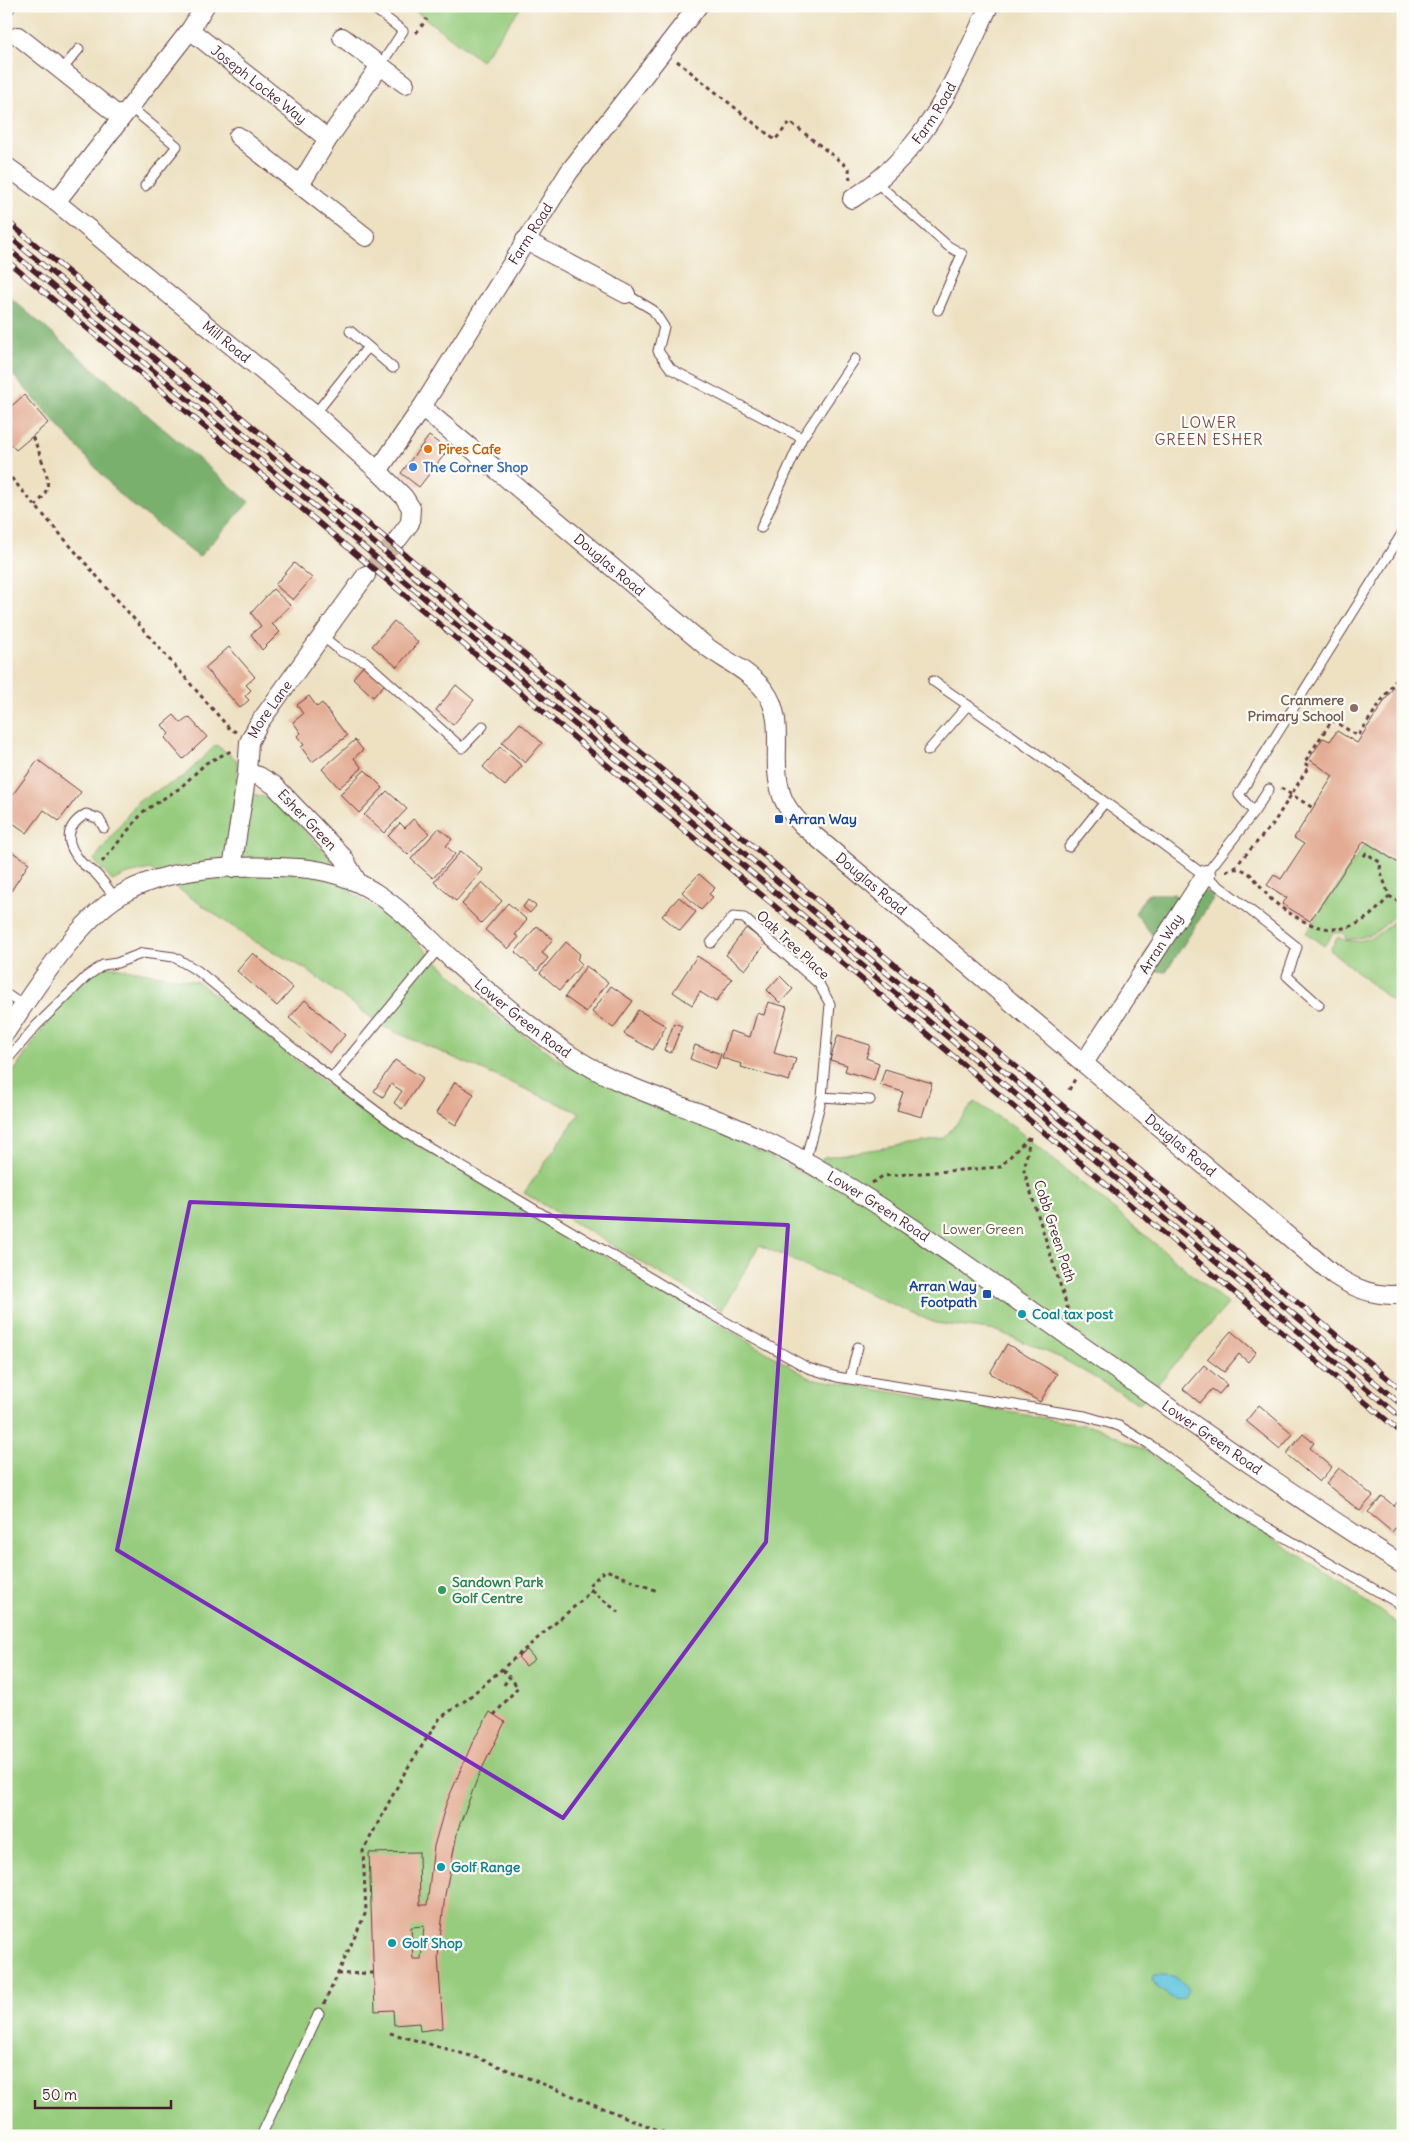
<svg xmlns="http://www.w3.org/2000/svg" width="1409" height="2142" font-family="Delius,sans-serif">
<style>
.green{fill:#97cc7e;stroke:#707654}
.forest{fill:#79b06d;stroke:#62684c}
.water{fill:#61c5df;stroke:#567285}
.building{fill:#e3ab93;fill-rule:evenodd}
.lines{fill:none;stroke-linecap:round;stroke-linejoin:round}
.street-tunnel{stroke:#ccbaa4;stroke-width:18;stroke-dasharray:18 9;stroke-linecap:butt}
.lane-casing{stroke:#623c42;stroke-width:11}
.street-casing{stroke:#623c42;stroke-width:20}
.path{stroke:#623c42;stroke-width:3;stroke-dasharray:4 4;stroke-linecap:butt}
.lane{stroke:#fff;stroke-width:9}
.street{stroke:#fff;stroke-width:18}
.rail-casing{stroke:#4a1f2b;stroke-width:5.5}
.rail{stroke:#fdfcf7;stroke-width:4;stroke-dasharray:11;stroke-linecap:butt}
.marked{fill:none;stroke:#7b2cbf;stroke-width:4;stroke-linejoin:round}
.food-dot{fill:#e8710a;stroke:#fdfcf7;stroke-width:2}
.shop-dot{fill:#3f7fe0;stroke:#fdfcf7;stroke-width:2}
.education-dot{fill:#8d6e63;stroke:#fdfcf7;stroke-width:2}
.transit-dot{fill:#1a4fb4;stroke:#fdfcf7;stroke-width:2}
.culture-dot{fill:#0f9aa8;stroke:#fdfcf7;stroke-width:2}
.leisure-dot{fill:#2e9e5b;stroke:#fdfcf7;stroke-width:2}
.labels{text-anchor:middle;stroke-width:4.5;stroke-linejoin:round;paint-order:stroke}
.street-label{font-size:14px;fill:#4a1f2b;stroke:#fdfcf7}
.food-label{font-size:14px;font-weight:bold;fill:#c56008;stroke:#fdfcf7;text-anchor:start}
.shop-label{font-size:14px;font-weight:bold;fill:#366cbe;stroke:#fdfcf7;text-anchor:start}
.education-label{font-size:14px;font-weight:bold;fill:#785e54;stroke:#fdfcf7;text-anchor:end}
.transit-label{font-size:14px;font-weight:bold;fill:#164399;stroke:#fdfcf7;text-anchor:start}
.park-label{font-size:14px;fill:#615344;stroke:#fdfcf7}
.culture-label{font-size:14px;font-weight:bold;fill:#0d838f;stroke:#fdfcf7;text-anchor:start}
.leisure-label{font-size:14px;font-weight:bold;fill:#27864d;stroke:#fdfcf7;text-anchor:start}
.neighbourhood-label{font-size:15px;letter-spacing:1px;fill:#80504f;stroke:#fdfcf7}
</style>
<rect width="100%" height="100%" fill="#fdfcf7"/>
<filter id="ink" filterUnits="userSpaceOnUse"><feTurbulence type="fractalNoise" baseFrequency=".02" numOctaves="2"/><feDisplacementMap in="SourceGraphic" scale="10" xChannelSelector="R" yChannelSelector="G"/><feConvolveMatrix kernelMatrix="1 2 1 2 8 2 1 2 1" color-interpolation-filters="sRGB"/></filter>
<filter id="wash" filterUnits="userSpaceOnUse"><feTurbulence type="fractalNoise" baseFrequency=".0096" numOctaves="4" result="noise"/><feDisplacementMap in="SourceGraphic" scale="20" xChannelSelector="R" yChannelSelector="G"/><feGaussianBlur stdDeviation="1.12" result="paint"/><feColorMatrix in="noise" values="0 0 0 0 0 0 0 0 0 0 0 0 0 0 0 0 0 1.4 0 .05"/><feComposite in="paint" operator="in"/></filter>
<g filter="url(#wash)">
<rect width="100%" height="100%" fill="#ede1c2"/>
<path class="green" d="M409 6H522L481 61Z
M216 745 237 760V785L253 794 275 800 330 858 351 892 394 920 492 1013 568 1066 768 1155 808 1177 824 1157 943 1139 975 1102 1015 1128 1228 1304 1140 1404 1061 1358 997 1331 935 1323 759 1245 722 1310 524 1193 580 1113 384 1027 304 968 252 940 150 869 128 874 112 881 94 860 138 801 183 777Z
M1365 844 1403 869V909C1394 913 1389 922 1381 928 1371 936 1360 938 1347 940L1343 933H1333L1324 946 1306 933Z
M1403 913V1010L1330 950 1338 937C1353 946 1371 939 1384 930 1391 925 1395 917 1403 913Z
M103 965 198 982 360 1111 810 1378 1096 1427 1143 1449 1403 1627V2136H6V1083L69 990Z"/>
<path class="forest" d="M6 294 249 502 199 557 121 496 6 367Z
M1203 889 1214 897 1166 972 1156 971 1143 958 1154 937 1135 913 1147 894H1174L1179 899Z"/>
<path class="water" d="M1153 1975C1172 1975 1177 1974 1188 1990L1184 1999 1177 2001 1159 1989 1152 1981Z"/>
<g id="blocks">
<path class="building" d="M24 395 48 423 16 450 6 439V411Z
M429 436 448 450 419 487 401 473Z
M294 563 312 578 293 600 275 585Z
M273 589 290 605 272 624 280 632 262 650 251 634 261 626 251 613Z
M394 621 418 642 397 667 372 646Z
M229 647 255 677 246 685 251 690 245 696 249 700 240 708 205 668Z
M365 664 385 684 373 697 353 678Z
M456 685 474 700 453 725 436 710Z
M1403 686V866L1364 841 1310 921 1282 904 1287 898 1267 885 1274 875 1281 879 1304 844 1294 838 1333 776 1309 759 1323 738 1330 741 1337 731 1357 743 1393 688 1399 691Z
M309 696 317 707 322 703 347 736 312 762 301 747 304 745 297 736 301 733 293 722 303 714 297 705Z
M174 715 181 723 189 717 207 737 183 759 165 738 169 734 162 725Z
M520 723 542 743 525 763 502 743Z
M355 740 363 750 354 758 362 768 339 788 322 769Z
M500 747 522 766 505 786 483 767Z
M38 760 81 792 59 821 44 810 27 833 6 818V804Z
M365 770 383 788 359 813 340 794Z
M387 791 407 809 384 833 364 815Z
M413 819 429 833 408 855 388 836 400 823 405 828Z
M439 828 452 839 446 846 455 854 433 878 411 859Z
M6 848 29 863 6 899Z
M461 851 483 870 456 901 434 882Z
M699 874 715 888 709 894 713 897 701 910 682 892Z
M482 882 502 901 481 923 462 904Z
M679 897 696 912 680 931 662 916Z
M528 900 536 906 530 913 523 907Z
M508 903 527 920 515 935 519 937 508 949 485 930Z
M537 926 553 939 542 953 548 958 537 971 515 952Z
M746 928 766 943 745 970 726 955Z
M566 942 580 954 577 959 582 964 560 990 540 973Z
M253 953 293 988 277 1006 237 971Z
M697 956 732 979 716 1002 700 992 692 1005 673 992Z
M586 966 608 982 586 1012 565 997Z
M780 976 793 989 780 1003 767 990Z
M611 986 633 1001 613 1028 592 1012Z
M305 1000 345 1035 330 1053 289 1018Z
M768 1002 787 1007 774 1053 796 1059 789 1081 741 1067 742 1064 722 1058 730 1031 750 1037 757 1013 764 1015Z
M638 1010 666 1026 653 1050 624 1034Z
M674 1023 682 1026 671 1053 664 1050Z
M838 1035 870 1045 866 1058 879 1063 874 1080 845 1071 847 1065 830 1060Z
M695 1045 721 1054 716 1069 690 1059Z
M395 1060 423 1078 402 1109 394 1103 402 1091 391 1084 383 1097 374 1091Z
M885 1069 932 1083 922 1117 897 1110 903 1092 880 1085Z
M455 1082 474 1094 456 1125 436 1113Z
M1231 1331 1256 1352 1248 1362 1239 1354 1224 1372 1207 1359Z
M1007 1344 1057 1374 1040 1402 990 1373Z
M1204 1365 1227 1385 1219 1394 1212 1389 1200 1403 1183 1389Z
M1259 1405 1293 1434 1280 1449 1246 1421Z
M1303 1434 1314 1443 1310 1448 1332 1467 1319 1482 1286 1454Z
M1339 1468 1373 1496 1360 1511 1326 1484Z
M1403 1495V1518L1392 1532 1368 1512 1382 1496 1394 1506Z
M527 1650 535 1659 526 1666 518 1657Z
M490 1712 505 1722 478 1777 458 1829 445 1895 438 1956 443 2028 420 2031 419 2023 394 2025 393 2010 375 2011 369 1853 419 1852 420 1905H427L434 1846 446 1804 473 1741ZM424 1926 421 1959H413L411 1927Z"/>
</g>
</g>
<g filter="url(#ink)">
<use href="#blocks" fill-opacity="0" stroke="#623c42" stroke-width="1"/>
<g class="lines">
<path class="street-tunnel" d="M366 575 398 539"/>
<defs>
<path id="lane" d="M375 9 403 31 380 66
M6 14 11 6
M61 71 79 49
M129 106 177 146 145 186
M877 183 948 246 962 254 938 310
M626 294 653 310 664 327 658 351 671 369 802 438
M350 331 393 368
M315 414 368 347
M761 528 802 438 855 359
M322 636 342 652 365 661 462 748 483 726
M933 681C1057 767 1179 853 1297 947L1287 976 1319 1005
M928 751 968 705
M1254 812 1269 789
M104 828 99 819 86 814C64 827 65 843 81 862 85 867 92 869 96 874 103 881 109 890 115 898
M1069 847 1105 802
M1206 874 1254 812 1239 795 1403 532
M711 943 733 917 744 918 819 984 830 1004 822 1097 805 1161
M6 994 24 1006
M6 1061 36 1026 86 977 103 965 117 963 143 953 174 957 198 971 305 1058 407 1134 706 1311 808 1368 837 1377 1085 1416 1119 1426 1149 1444 1246 1515 1403 1606
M332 1078 439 948
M822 1097 870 1100
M850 1378 858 1347
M261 2136 319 2013"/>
<g id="street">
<path id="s1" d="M190 30 328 139"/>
<path d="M18 36 120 117"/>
<path d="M342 37 405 84"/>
<path d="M238 136 366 237"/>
<path id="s2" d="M6 166 56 202 315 414 378 471 404 497 411 508 410 523 398 539"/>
<path d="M300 185 328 139 380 66"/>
<path id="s3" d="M852 199C927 151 953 83 989 6"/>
<path d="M56 202 190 30 205 6"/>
<path d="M525 240 626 294"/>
<path id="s4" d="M422 407 707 647C726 661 752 673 765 691 786 719 771 758 780 789 783 804 792 814 802 825L1334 1275C1355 1289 1377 1298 1403 1294"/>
<path id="s5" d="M378 471 422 407 569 172 698 6"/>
<path id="s6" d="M247 773 259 776 274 785 343 857 357 881"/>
<path id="s7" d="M232 868 247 773 249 742 259 723 366 575"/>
<path id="s8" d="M6 1032C34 990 77 922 119 896 166 866 245 864 299 868 375 873 408 920 460 967 496 999 532 1029 572 1056 619 1087 674 1102 726 1123 762 1138 798 1156 831 1176 897 1215 958 1259 1021 1303 1147 1391 1272 1483 1403 1565"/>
<path id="s9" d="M1084 1063 1206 874"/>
</g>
</defs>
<use href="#lane" class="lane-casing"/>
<use href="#street" class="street-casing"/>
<path class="path" d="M416 33 427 19
M677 61 775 140 790 122 849 168 850 181
M6 409 7 410
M32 437C37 445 39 453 43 463 50 483 50 489 36 506
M6 472 229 728 236 732
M1281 788 1313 808
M102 862 144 811 180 788 206 763 231 751
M1234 868 1273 824 1309 766 1304 763 1332 720 1358 736 1403 669
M1226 871C1251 861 1258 888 1273 901 1316 936 1353 942 1389 896L1380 869 1381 863 1366 853 1363 858
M1389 896 1403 904
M1069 1090 1075 1079
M1030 1137 1024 1171 1070 1316
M872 1183 883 1176 1000 1167 1029 1137
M591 1590 622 1615
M504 1685 509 1677
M494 1715 518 1687 502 1669
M337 1974 373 1973
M324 2004 366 1912 363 1851 405 1772 440 1718 466 1700 582 1600 591 1590 589 1585 606 1570 657 1591
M390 2033 478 2058 673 2136"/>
<use href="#lane" class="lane"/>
<use href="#street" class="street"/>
<defs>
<path id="rail" d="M6 220 1403 1391
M6 234 1403 1406
M6 247 1403 1419
M6 260 1403 1434"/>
</defs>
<use href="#rail" class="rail-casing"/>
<use href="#rail" class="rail"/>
</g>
</g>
<path class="marked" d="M190 1202 788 1225 766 1542 563 1818 117 1550Z"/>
<circle class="food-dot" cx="428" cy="449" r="5"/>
<circle class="shop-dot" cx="413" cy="467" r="5"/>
<circle class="education-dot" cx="1354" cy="708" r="5"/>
<g class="transit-dot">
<rect x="774" y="814" width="10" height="10" rx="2.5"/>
<rect x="982" y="1289" width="10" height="10" rx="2.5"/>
</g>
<g class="culture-dot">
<circle cx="1022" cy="1314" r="5"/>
<circle cx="441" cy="1867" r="5"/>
<circle cx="392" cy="1943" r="5"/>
</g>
<circle class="leisure-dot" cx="442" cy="1590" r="5"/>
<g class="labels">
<g class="street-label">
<text dy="5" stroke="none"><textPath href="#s1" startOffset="88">Joseph Locke Way</textPath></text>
<text dy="5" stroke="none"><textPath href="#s3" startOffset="120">Farm Road</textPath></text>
<text dy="5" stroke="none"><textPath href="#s5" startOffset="282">Farm Road</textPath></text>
<text dy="5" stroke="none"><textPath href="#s2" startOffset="282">Mill Road</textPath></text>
<text dy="5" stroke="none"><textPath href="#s4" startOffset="245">Douglas Road</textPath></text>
<text dy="5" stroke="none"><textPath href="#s7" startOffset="166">More Lane</textPath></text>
<text dy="5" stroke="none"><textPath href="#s6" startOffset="78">Esher Green</textPath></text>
<text dy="5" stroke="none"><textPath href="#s4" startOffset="680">Douglas Road</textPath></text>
<text dy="5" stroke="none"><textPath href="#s9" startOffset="142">Arran Way</textPath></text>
<text transform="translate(793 945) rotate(43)" y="5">Oak Tree Place</text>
<text dy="5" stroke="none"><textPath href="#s8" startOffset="638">Lower Green Road</textPath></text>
<text dy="5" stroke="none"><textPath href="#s4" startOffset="1085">Douglas Road</textPath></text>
<text dy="5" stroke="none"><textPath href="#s8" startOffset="1042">Lower Green Road</textPath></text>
<text transform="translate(1055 1231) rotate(72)" y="5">Cobb Green Path</text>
<text dy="5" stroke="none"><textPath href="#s8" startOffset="1448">Lower Green Road</textPath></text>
</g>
<g class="food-label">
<text x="438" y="454">Pires Cafe</text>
</g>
<g class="shop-label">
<text x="423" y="472">The Corner Shop</text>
</g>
<g class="education-label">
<text x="1344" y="705">Cranmere<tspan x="1344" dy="16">Primary School</tspan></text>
</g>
<g class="transit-label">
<text x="789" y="824">Arran Way</text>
<text x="977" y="1291" text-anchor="end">Arran Way<tspan x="977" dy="16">Footpath</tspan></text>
</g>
<g class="park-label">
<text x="983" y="1234">Lower Green</text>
</g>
<g class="culture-label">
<text x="1032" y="1319">Coal tax post</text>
<text x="451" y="1872">Golf Range</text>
<text x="402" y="1948">Golf Shop</text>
</g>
<g class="leisure-label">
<text x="452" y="1587">Sandown Park<tspan x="452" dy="16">Golf Centre</tspan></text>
</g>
<g class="neighbourhood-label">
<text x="1209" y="428">LOWER<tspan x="1209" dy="17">GREEN ESHER</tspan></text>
</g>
</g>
<rect width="1409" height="2142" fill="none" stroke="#fdfcf7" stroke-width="25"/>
<path d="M35 2100v8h136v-8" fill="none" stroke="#4a1f2b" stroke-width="2.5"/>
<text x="42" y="2100" font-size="15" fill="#4a1f2b" stroke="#fdfcf7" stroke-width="4" paint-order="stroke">50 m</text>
</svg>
